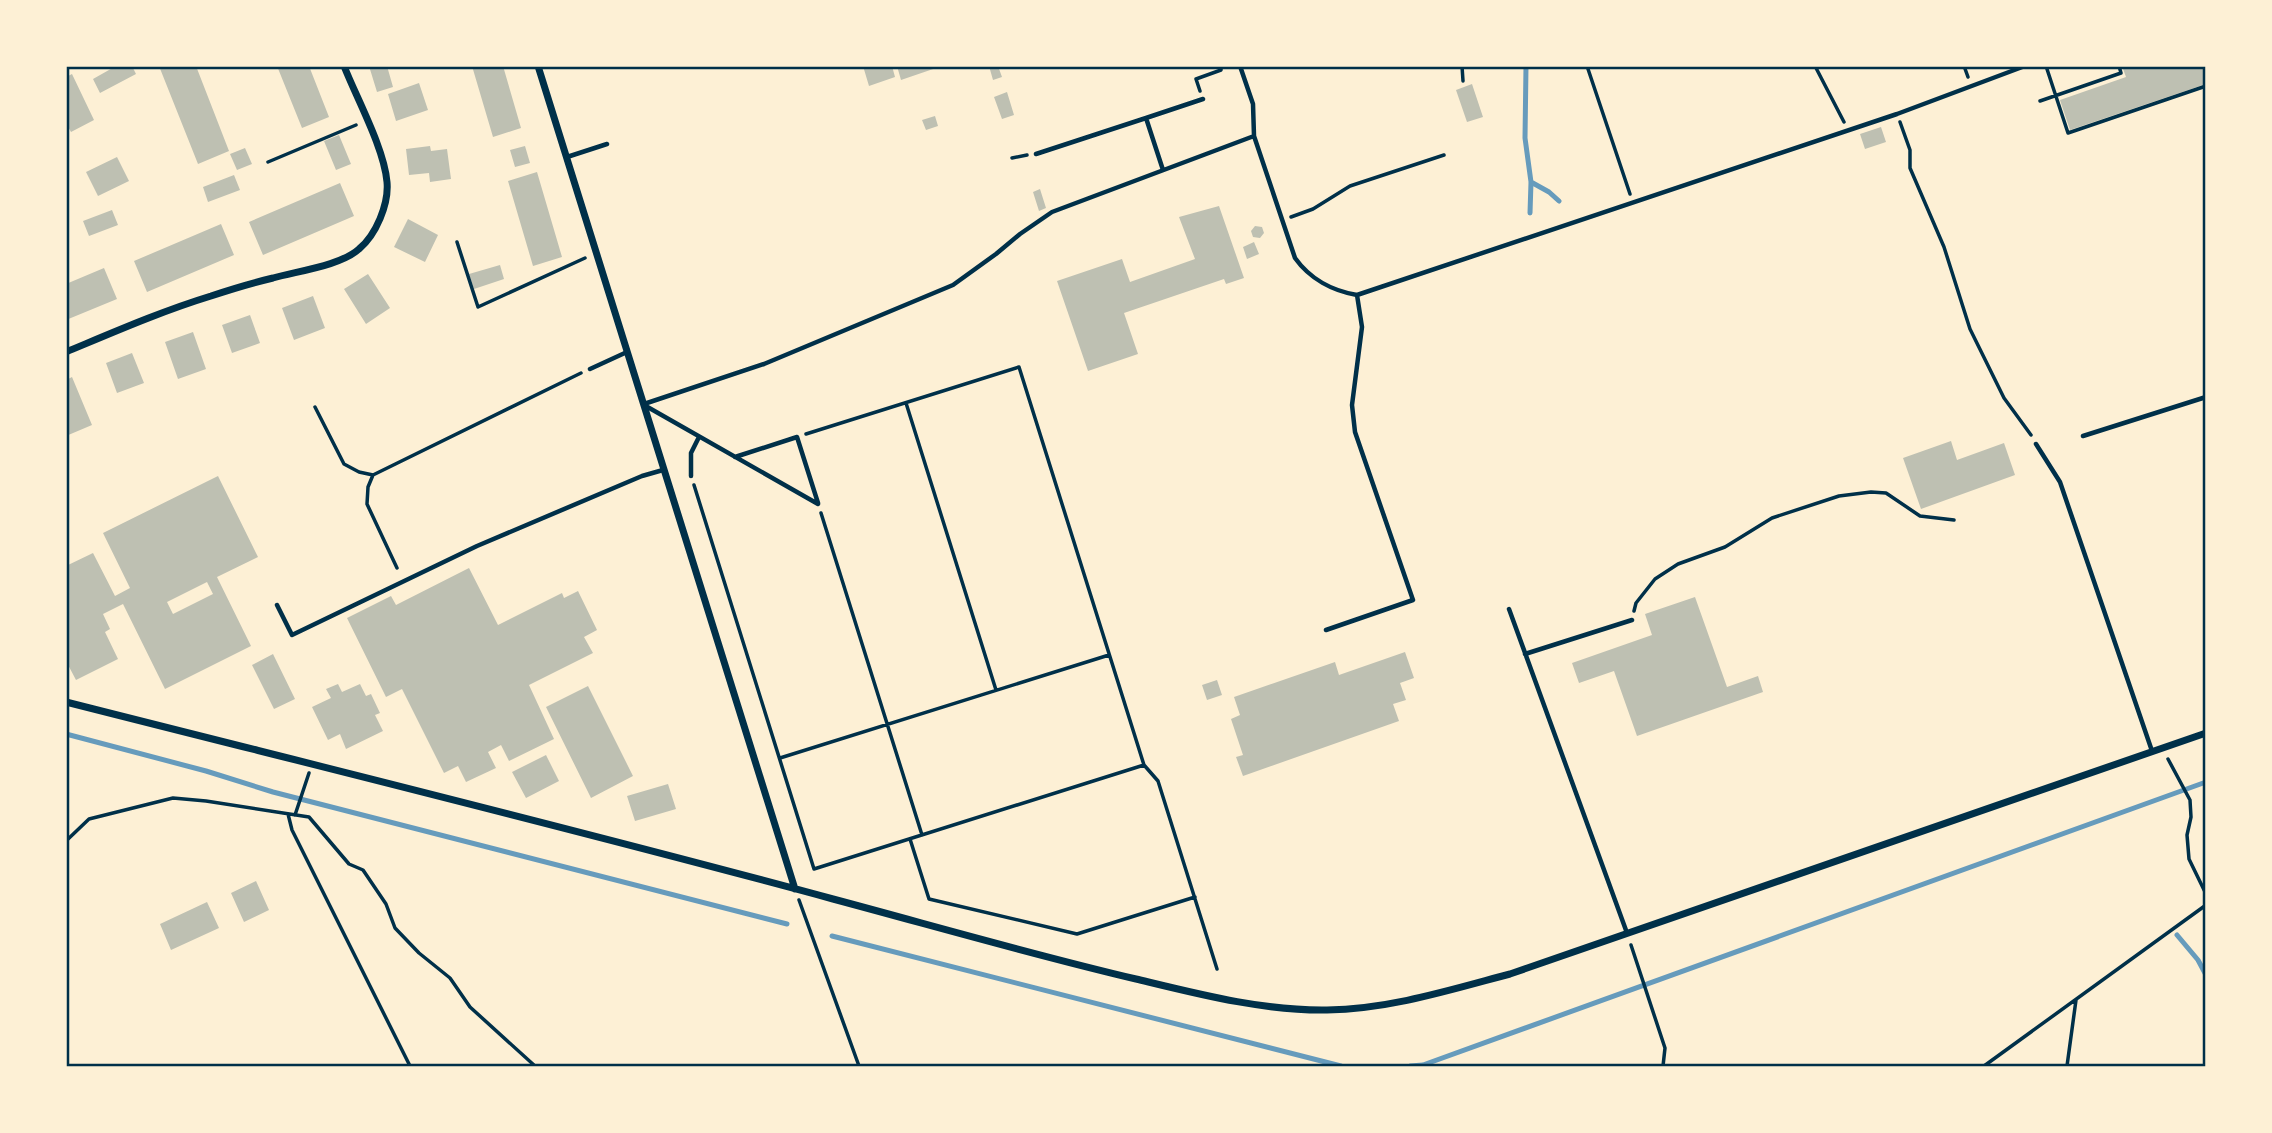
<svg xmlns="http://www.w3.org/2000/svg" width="2272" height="1133" font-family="Lato,sans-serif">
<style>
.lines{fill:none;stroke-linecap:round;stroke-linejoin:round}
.stream{stroke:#669bbc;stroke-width:5}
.building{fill:#bec0b2;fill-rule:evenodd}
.path{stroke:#003049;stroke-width:3.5}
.service{stroke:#003049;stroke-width:4.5}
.minor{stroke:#003049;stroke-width:7}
.neatline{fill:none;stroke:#003049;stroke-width:2.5}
</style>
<rect width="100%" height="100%" fill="#fdf0d5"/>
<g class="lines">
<path class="stream" d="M1526 66 1525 138 1531 182 1530 213
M1531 182 1549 192 1559 201
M66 734 206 771 273 792 787 924
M2177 935 2198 960 2206 975
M832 936 1341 1066
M1410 1066 1423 1065 2206 782"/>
</g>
<path class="building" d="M116 66H132L136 74 100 93 93 79Z
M159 66H196L229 151 198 164Z
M277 66H309L329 117 302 128Z
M369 66H387L393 87 377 92Z
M472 66H503L521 128 493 137Z
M863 66H892L895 77 869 86Z
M897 66H939V67L901 80Z
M989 66H998L1002 77 993 80Z
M2122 66H2206V84L2070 130 2060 100 2126 77Z
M72 74 94 120 71 132 66 123V77Z
M419 83 428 110 396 121 388 94Z
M1472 84 1483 117 1467 122 1456 90Z
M1007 92 1014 115 1002 119 994 97Z
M935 116 938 126 926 130 922 120Z
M1881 127 1886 142 1865 149 1860 134Z
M339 135 351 164 336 170 324 141Z
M430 146 431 151 447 149 451 179 430 182 429 173 409 175 406 149Z
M525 146 530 163 515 167 510 150Z
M245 148 252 164 237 170 230 154Z
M117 157 129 181 98 196 86 172Z
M537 172 562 257 533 266 508 181Z
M234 175 240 190 208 202 203 187Z
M340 183 354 216 263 255 249 222Z
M1040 189 1046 208 1039 211 1033 192Z
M1219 206 1244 278 1226 284 1224 279 1124 313 1138 354 1088 371 1057 281 1122 259 1130 282 1195 259 1179 217Z
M112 210 118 225 89 236 83 221Z
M408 219 438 235 425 262 394 247Z
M221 224 234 255 147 292 134 261Z
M1255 226 1262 227 1264 233 1260 238 1253 237 1251 231Z
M1254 242 1259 254 1247 259 1243 247Z
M500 265 504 279 474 289 469 274Z
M104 268 117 299 66 320V284Z
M368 274 390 308 366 324 344 289Z
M313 296 325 328 294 340 282 308Z
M250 315 260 343 232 353 222 325Z
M193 332 206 369 178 379 165 342Z
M132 353 144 383 117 393 106 363Z
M72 377 92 425 66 436V380Z
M1951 441 1957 460 2004 443 2015 475 1921 509 1903 458Z
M218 476 258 557 217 577 251 646 165 689 123 604 103 614 110 629 105 632 118 659 76 680 66 661V566L93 553 115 596 130 588 103 533ZM207 582 213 594 173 614 167 602Z
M469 568 498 625 562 593 564 598 578 591 597 630 584 637 593 653 529 685 554 739 509 761 501 745 488 752 496 768 466 782 458 766 444 773 402 689 386 697 347 618 391 596 396 605Z
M1695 597 1727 687 1758 676 1763 692 1637 736 1614 671 1579 683 1572 663 1652 635 1645 614Z
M1405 652 1414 678 1400 683 1406 700 1393 704 1399 721 1243 776 1236 757 1243 755 1231 719 1240 715 1234 697 1335 662 1339 675Z
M273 654 295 699 274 709 252 665Z
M1217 680 1222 695 1207 700 1202 685Z
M338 684 342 692 360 684 366 696 371 694 380 713 375 715 383 731 346 749 340 734 328 740 312 707 331 698 326 689Z
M588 686 633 776 591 798 546 707Z
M546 755 559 781 526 798 512 772Z
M668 784 676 809 635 821 627 796Z
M256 881 269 910 244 922 231 893Z
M207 902 219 928 171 950 160 924Z"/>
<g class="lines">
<path class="path" d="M1462 66 1463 81
M1587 66 1630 194
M1815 66 1844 122
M1964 66 1968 77
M2046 66 2068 133 2206 86
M1200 91 1196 79 1221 70V66
M2040 101 2121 73 2119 66
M1900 122 1910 150V168L1944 247 1970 329 2004 398 2031 435
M1012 158 1027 155
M268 162 356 125
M1291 217 1313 209 1350 186 1444 155
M457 242 478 307 585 258
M906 403 996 690
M315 407 344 464 359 472 373 475 368 487 367 504 397 568
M806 434 1019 367 1144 765 1158 781 1217 969
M373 475 581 373
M694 485 814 869 1144 765
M821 513 922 835
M1634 611 1636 603 1655 579 1678 564 1725 547 1772 518 1839 496 1871 492 1886 493 1920 516 1954 520
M780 758 1109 655
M2168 759 2190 800 2191 817 2187 835 2189 859 2206 894
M288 814 292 830 410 1066
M295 815 309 773
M910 839 929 899 1077 934 1195 897
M66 841 89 819 173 798 206 801 309 817 349 864 363 870 386 904 395 928 419 953 450 978 470 1007 535 1066
M799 900 859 1066
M1631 945 1665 1048 1663 1066
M1984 1066 2206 905
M2067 1066 2076 1000"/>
<path class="service" d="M1240 66 1253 104 1254 136 1295 258C1310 279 1333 291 1357 295L1897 114 2025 66
M1036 154 1146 118
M567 157 607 144
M1163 170 1146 118 1203 99
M590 369 627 352
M644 404 764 364 953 285 996 254 1020 234 1052 212 1254 136
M644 405 818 504
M2083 436 2206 397
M2036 444 2060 482 2152 751
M735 457 797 437 818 503
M691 476V453L699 437
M277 605 292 635 477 546 642 476 663 470
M1509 609 1627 933
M1326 630 1413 600 1355 432 1352 405 1362 327 1357 295
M1525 654 1632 620"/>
<path class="minor" d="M538 66 795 889
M66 352C114 332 162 311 211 296 232 289 252 283 273 278 297 271 340 266 359 249 376 235 389 204 387 182 384 148 357 99 344 66
M66 702C322 767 579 830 833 899 934 926 1034 955 1136 979 1198 994 1263 1011 1327 1010 1390 1009 1450 990 1510 974L2206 733"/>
</g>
<rect width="2272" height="1133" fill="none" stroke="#fdf0d5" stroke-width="136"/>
<rect x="68" y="68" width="2136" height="997" class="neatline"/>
</svg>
